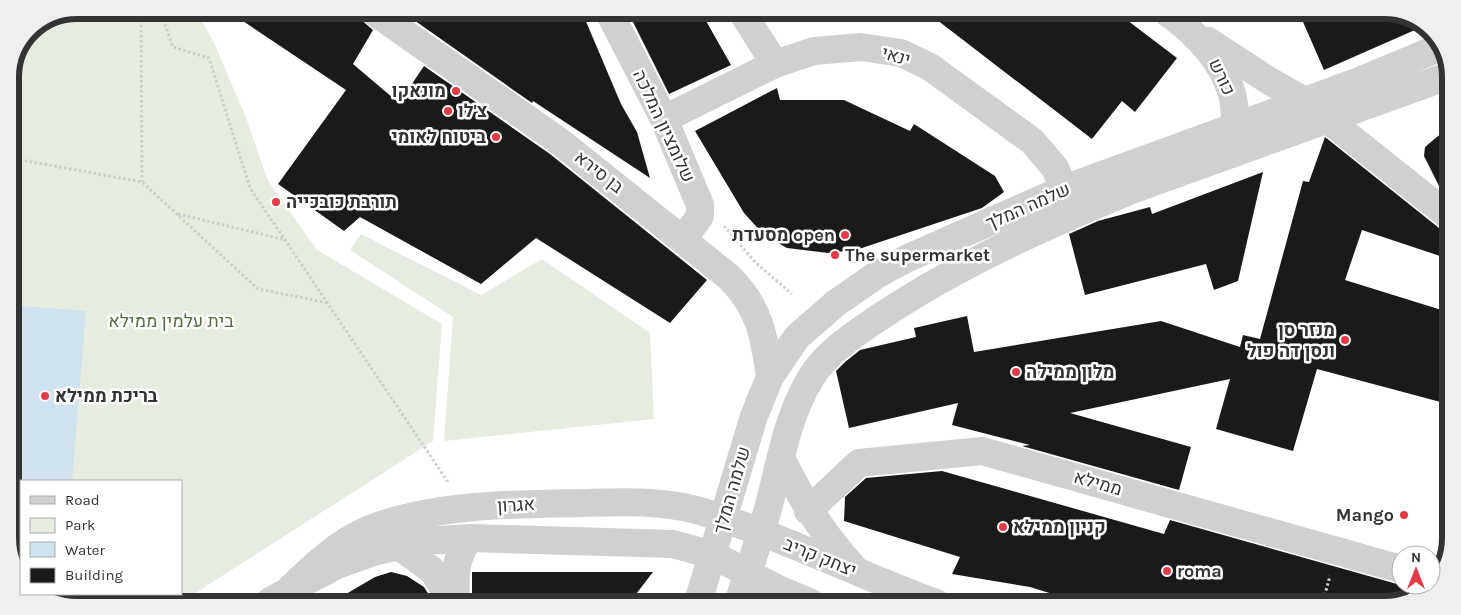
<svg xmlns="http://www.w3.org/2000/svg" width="1461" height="615" font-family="Karla,Heebo,sans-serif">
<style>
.green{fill:#e6ecdf}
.water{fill:#cfe2ee}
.building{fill:#1a1a1a}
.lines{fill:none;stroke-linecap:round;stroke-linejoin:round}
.path{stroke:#cdcdcd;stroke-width:3;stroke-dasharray:2.5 2.5;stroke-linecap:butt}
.minor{stroke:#d0d0d0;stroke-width:28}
.poi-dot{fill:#e63946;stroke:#fff;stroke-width:2}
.labels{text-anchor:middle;stroke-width:5;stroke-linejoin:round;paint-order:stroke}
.street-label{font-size:18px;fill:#333;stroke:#fff}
.poi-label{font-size:18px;font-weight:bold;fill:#333;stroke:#fff;text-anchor:start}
.park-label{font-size:18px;fill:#56703f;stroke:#fff}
.rim{fill:none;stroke:#333;stroke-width:6}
</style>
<rect width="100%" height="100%" fill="#fff"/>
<path class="green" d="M77 10H196L214 43 245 115 268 181 317 250 442 324 433 441 183 601 51 600 43 594H181V481H21V573L10 543V72L30 29Z
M361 234 481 295 542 259 650 333 654 419 444 441 453 317 350 250Z"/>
<path class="water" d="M10 305 86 311 72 481H21V554L14 553 10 543Z"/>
<path class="building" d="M228 11H358L359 18 373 30 353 64 399 103 424 66 550 154 707 280 670 323 536 238 481 284 360 217 344 231 278 184 346 90Z
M401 11 582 12 621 104 637 132 650 178 533 101 532 103Z
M628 12H701L731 65 669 94Z
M928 13 1119 14 1177 58 1135 112 1122 101 1092 139Z
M1300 15H1410L1424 26 1324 70Z
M777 88 780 100H844L910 131 914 124 995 176 1004 192 982 208 856 250 828 253 787 248 764 235 744 213 695 131Z
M1450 126V197L1441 190 1424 156 1425 147Z
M1325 137 1439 228 1449 231V259L1362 230 1345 280 1448 312V404L1317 369 1293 451 1216 429 1230 379 1070 413 1191 447 1179 490 1022 446 1030 445 952 425 958 403 849 428 836 371 845 362 860 350 916 337 914 328 967 316 974 352 1161 321 1240 347 1243 335 1260 339 1303 181 1309 182Z
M1263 172 1238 281 1214 290 1206 264 1085 295 1069 234 1098 221 1150 207 1152 214Z
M942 471 1164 534 1170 520 1397 584 1419 587 1424 591 1422 594 1385 605 1085 604 1030 587 952 574 960 557 844 521 845 497 866 478Z
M391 572 407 576 424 587 433 601H334L375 577Z
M472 572H653L630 602H472Z"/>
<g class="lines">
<path class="path" d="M141 10 142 182
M160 10 173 47 209 58 250 188 448 482
M10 158 142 182 258 289 329 303
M178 214 286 240
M724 226 755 262 792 294
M1322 605 1330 576"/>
<path class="minor" d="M373 11 559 141 729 277C760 308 764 335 770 377
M609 12 664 119 700 205V216L683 239
M742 12 775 64
M1169 14C1208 42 1249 90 1230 142
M1208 41 1271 82 1305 101
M664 119 775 64 814 51 861 47 901 53 930 67 1032 141 1055 168 1064 189 1074 202
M1327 119 1449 216
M781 458C801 499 823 535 854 568
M808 511 859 463 982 451 1401 569
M399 546 433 571 452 602
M1431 577 1434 578
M289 590C313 566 339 542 370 529 434 504 515 504 583 503 622 502 662 500 700 511 781 536 857 574 936 603
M270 601 337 565 376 551 424 541 470 538 673 544 713 555 780 590 811 603
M456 602C455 577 454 558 470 538
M698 602 754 416 770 377 797 337 836 303 878 274 908 258 1064 189 1357 82 1441 47
M738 603C749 569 761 536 770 501 781 459 788 414 812 376 828 351 856 333 880 317 959 264 1047 225 1134 189L1451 75"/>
</g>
<g class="poi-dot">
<circle cx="456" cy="91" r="5"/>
<circle cx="448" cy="111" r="5"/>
<circle cx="496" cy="137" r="5"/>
<circle cx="276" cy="202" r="5"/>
<circle cx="845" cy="235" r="5"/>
<circle cx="835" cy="255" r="5"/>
<circle cx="1345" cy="340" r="5"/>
<circle cx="1016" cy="372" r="5"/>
<circle cx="45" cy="396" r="5"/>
<circle cx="1404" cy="515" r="5"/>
<circle cx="1003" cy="527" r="5"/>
<circle cx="1167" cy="571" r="5"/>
</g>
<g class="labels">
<g class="street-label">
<text transform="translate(896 56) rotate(16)" y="6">ינאי</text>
<text transform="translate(1222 77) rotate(65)" y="6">כורש</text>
<text transform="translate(664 126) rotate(65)" y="6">שלומציון המלכה</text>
<text transform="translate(599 172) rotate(38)" y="6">בן סירא</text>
<text transform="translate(1028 206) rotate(-24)" y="6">שלמה המלך</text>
<text transform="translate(1098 483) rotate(16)" y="6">ממילא</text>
<text transform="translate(732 490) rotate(-74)" y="6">שלמה המלך</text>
<text transform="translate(516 505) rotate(-3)" y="6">אגרון</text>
<text transform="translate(820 557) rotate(22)" y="6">יצחק קריב</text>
</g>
<g class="poi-label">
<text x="446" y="97" text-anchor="end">מונאקו</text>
<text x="458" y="117">צ'לו</text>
<text x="486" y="143" text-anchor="end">ביטוח לאומי</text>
<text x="286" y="208">תורבת כובכייה</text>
<text x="835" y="241" text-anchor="end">מסעדת open</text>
<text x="845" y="261">The supermarket</text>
<text x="1335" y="336" text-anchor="end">מנזר סן<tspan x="1335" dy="21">ונסן דה פול</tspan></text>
<text x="1026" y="378">מלון ממילה</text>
<text x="55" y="402">בריכת ממילא</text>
<text x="1394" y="521" text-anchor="end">Mango</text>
<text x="1013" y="533">קניון ממילא</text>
<text x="1177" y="577">roma</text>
</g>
<g class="park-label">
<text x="171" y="327">בית עלמין ממילא</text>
</g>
</g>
<path d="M0 0H1461V615H0ZM77 19H1384A58 58 0 0 1 1442 77V538A58 58 0 0 1 1384 596H77A58 58 0 0 1 19 538V77A58 58 0 0 1 77 19Z" fill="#efefef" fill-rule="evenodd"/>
<path class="rim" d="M77 19H1384A58 58 0 0 1 1442 77V538A58 58 0 0 1 1384 596H77A58 58 0 0 1 19 538V77A58 58 0 0 1 77 19Z"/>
<rect x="20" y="480" width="162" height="115" fill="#ffffff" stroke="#adadad"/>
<rect x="30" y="496" width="25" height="8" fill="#d0d0d0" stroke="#adadad"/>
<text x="65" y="505" font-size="15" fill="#333333">Road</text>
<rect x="30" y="518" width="25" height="15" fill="#e6ecdf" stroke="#adadad"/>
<text x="65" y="530" font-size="15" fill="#333333">Park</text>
<rect x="30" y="542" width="25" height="15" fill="#cfe2ee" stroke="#adadad"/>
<text x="65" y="555" font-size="15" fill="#333333">Water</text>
<rect x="30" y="568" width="25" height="15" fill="#1a1a1a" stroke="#adadad"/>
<text x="65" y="580" font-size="15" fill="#333333">Building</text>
<g transform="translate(1416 570)"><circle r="24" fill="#ffffff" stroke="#adadad"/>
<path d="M0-4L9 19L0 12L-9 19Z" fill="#e63946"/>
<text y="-8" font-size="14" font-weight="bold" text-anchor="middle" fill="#333333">N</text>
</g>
</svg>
